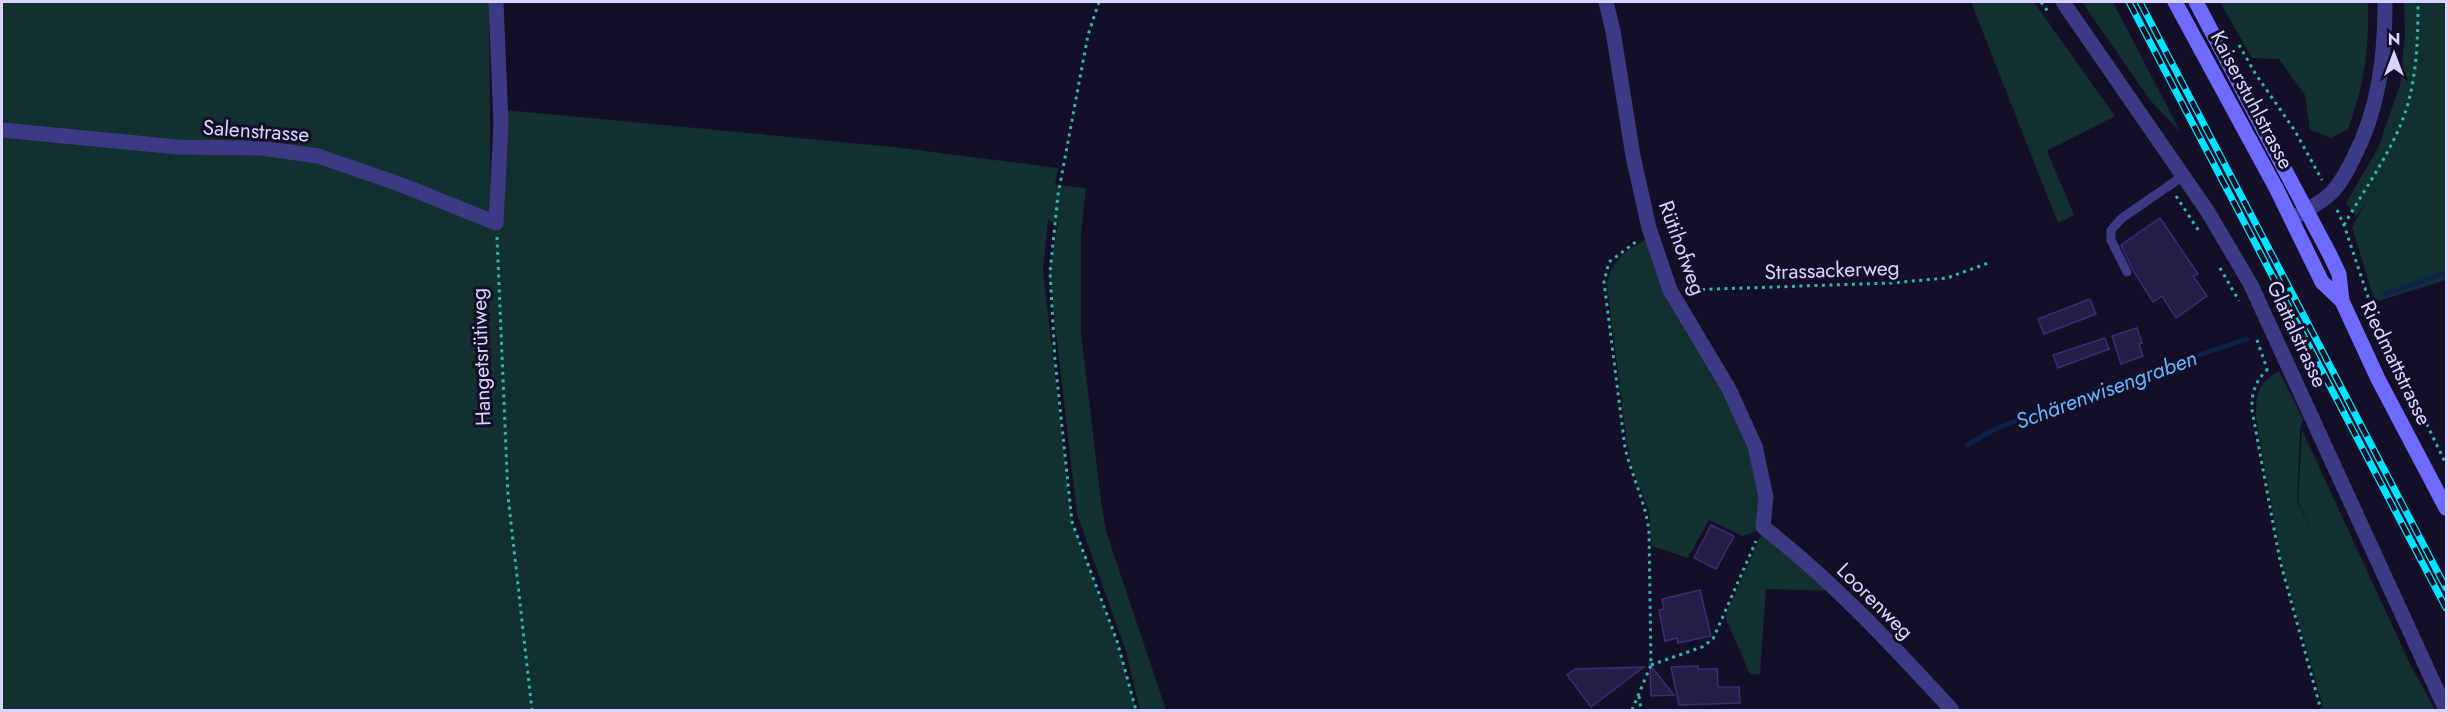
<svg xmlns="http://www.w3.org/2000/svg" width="2448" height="712" font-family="Jost,sans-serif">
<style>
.green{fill:#12302f}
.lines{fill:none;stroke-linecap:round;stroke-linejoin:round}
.stream{stroke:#0c2248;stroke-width:5}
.building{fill:#241b47;stroke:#3b2d73;stroke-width:1.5}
.path{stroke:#2fb8b0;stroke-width:3;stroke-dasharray:3 4.5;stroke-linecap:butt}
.service{stroke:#3d3a85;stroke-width:9}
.minor{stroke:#3d3a85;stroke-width:15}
.tertiary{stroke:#3d3a85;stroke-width:15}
.secondary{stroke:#6f6bff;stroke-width:15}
.rail-casing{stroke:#00e5ff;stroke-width:7}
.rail{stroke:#130f26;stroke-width:4.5;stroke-dasharray:14;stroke-linecap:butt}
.labels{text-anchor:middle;stroke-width:6;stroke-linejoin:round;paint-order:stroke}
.street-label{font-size:21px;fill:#d9d4ff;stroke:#130f26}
.water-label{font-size:22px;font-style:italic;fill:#62b6ff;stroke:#130f26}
</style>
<rect width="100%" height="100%" fill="#130f26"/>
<path class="green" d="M2 2H489L491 226 506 110 894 147 1058 168 1055 185 1086 188 1081 234V333L1101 501 1106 531 1166 710H1140L1125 648 1077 514 1049 273 1058 223 1048 221 1043 270 1072 522 1117 641 1136 710H2Z
M1971 2H2034L2115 116 2047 151 2074 215 2058 223Z
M2082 2H2113L2181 133 2150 100Z
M2220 2H2368C2369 49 2365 84 2348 129L2331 138 2310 130 2305 95 2279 59 2252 58Z
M2404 2H2446V280L2375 302 2352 227 2368 199 2356 217 2346 203 2378 148 2400 85 2405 34Z
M1647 239 1752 446 1763 496 1757 531 1743 536 1709 520 1688 558 1652 546 1649 511 1633 471 1627 444 1607 284C1613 257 1625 252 1647 239Z
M2279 371 2303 419 2300 430 2297 501 2312 532 2298 501 2302 430 2410 664 2435 710H2324L2282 564 2256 418C2256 393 2257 385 2279 371Z
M1766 533 1833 591 1766 589 1760 674H1750L1725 617 1760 537Z"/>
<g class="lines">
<path class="stream" d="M2385 294 2446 273
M1968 445C2006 418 2053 412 2093 390L2247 339"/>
</g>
<path class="building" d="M2160 218 2198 274 2193 276 2207 296 2176 318 2162 296 2153 302 2134 272 2121 245Z
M2090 299 2096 314 2044 334 2038 319Z
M2137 328 2142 343 2139 344 2143 356 2121 364 2112 336Z
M2105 338 2109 349 2058 368 2053 355Z
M1711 525 1734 536 1716 569 1694 558Z
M1700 590 1711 636 1678 643 1677 638 1665 641 1659 610 1664 609 1662 599Z
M1650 665 1674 695 1651 696Z
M1698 666V669H1717L1718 687H1739L1740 703 1679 705 1671 667Z
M1644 667 1591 707 1567 675 1575 669Z"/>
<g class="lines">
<path class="path" d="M1099 2 1088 35 1058 195 1050 272 1055 360 1072 522 1117 641 1136 710
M2041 2 2049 13
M2239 45 2255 73 2295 131 2322 180
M2176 196 2199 231
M2337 210 2344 225 2374 315 2446 464
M2344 225C2365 188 2394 149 2407 107 2417 73 2418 37 2418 2
M497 237 508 496 532 710
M2220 268 2239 301
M1687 290 1890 283 1947 278 1991 262
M2257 340 2267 369
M2268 369C2256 380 2251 393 2252 410L2280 561 2321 710
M1651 665 1702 647 1713 639 1756 541
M1639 696 1641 710
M1632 710 1651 665 1649 532C1646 503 1632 477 1625 448L1604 282 1609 262 1637 241"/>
<path class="service" d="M2127 272 2111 240V230L2122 218 2183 176"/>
<path class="minor" d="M1606 2 1613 31 1633 156 1649 228 1670 290 1729 389 1755 446 1766 497 1763 527C1832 580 1893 646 1952 710
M2 130 178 147 261 148 318 156 402 185 496 223 501 123 496 2"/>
<path class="tertiary" d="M2063 2 2208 212 2251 285 2446 710
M2291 219C2304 212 2319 204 2330 194 2340 185 2347 171 2353 159 2379 109 2385 57 2385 2"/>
<path class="secondary" d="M2175 2 2276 188 2322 282 2342 301
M2196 2 2330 255 2339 274 2342 301 2378 379 2446 508"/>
<defs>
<path id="rail" d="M2129 2 2446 608
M2140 2 2446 588"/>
</defs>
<use href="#rail" class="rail-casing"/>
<use href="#rail" class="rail"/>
</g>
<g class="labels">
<g class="street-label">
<text transform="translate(2252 100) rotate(62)" y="7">Kaiserstuhlstrasse</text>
<text transform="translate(256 131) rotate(4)" y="7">Salenstrasse</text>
<text transform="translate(1682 248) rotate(70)" y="7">Rütihofweg</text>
<text transform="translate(1832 270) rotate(-2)" y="7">Strassackerweg</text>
<text transform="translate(2297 334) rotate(65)" y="7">Glattalstrasse</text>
<text transform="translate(481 357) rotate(-92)" y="7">Hangetsrütiweg</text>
<text transform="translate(2396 363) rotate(64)" y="7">Riedmattstrasse</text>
<text transform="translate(1875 601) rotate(45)" y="7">Loorenweg</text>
</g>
<g class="water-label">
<text transform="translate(2106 389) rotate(-20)" y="8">Schärenwisengraben</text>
</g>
</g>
<rect width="2448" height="712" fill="none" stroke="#d9d4ff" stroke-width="6"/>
<g transform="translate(2394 54)" stroke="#130f26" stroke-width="4.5" paint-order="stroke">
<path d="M0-4.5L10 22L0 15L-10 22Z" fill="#d9d4ff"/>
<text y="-9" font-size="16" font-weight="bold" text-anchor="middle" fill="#d9d4ff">N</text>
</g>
</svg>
